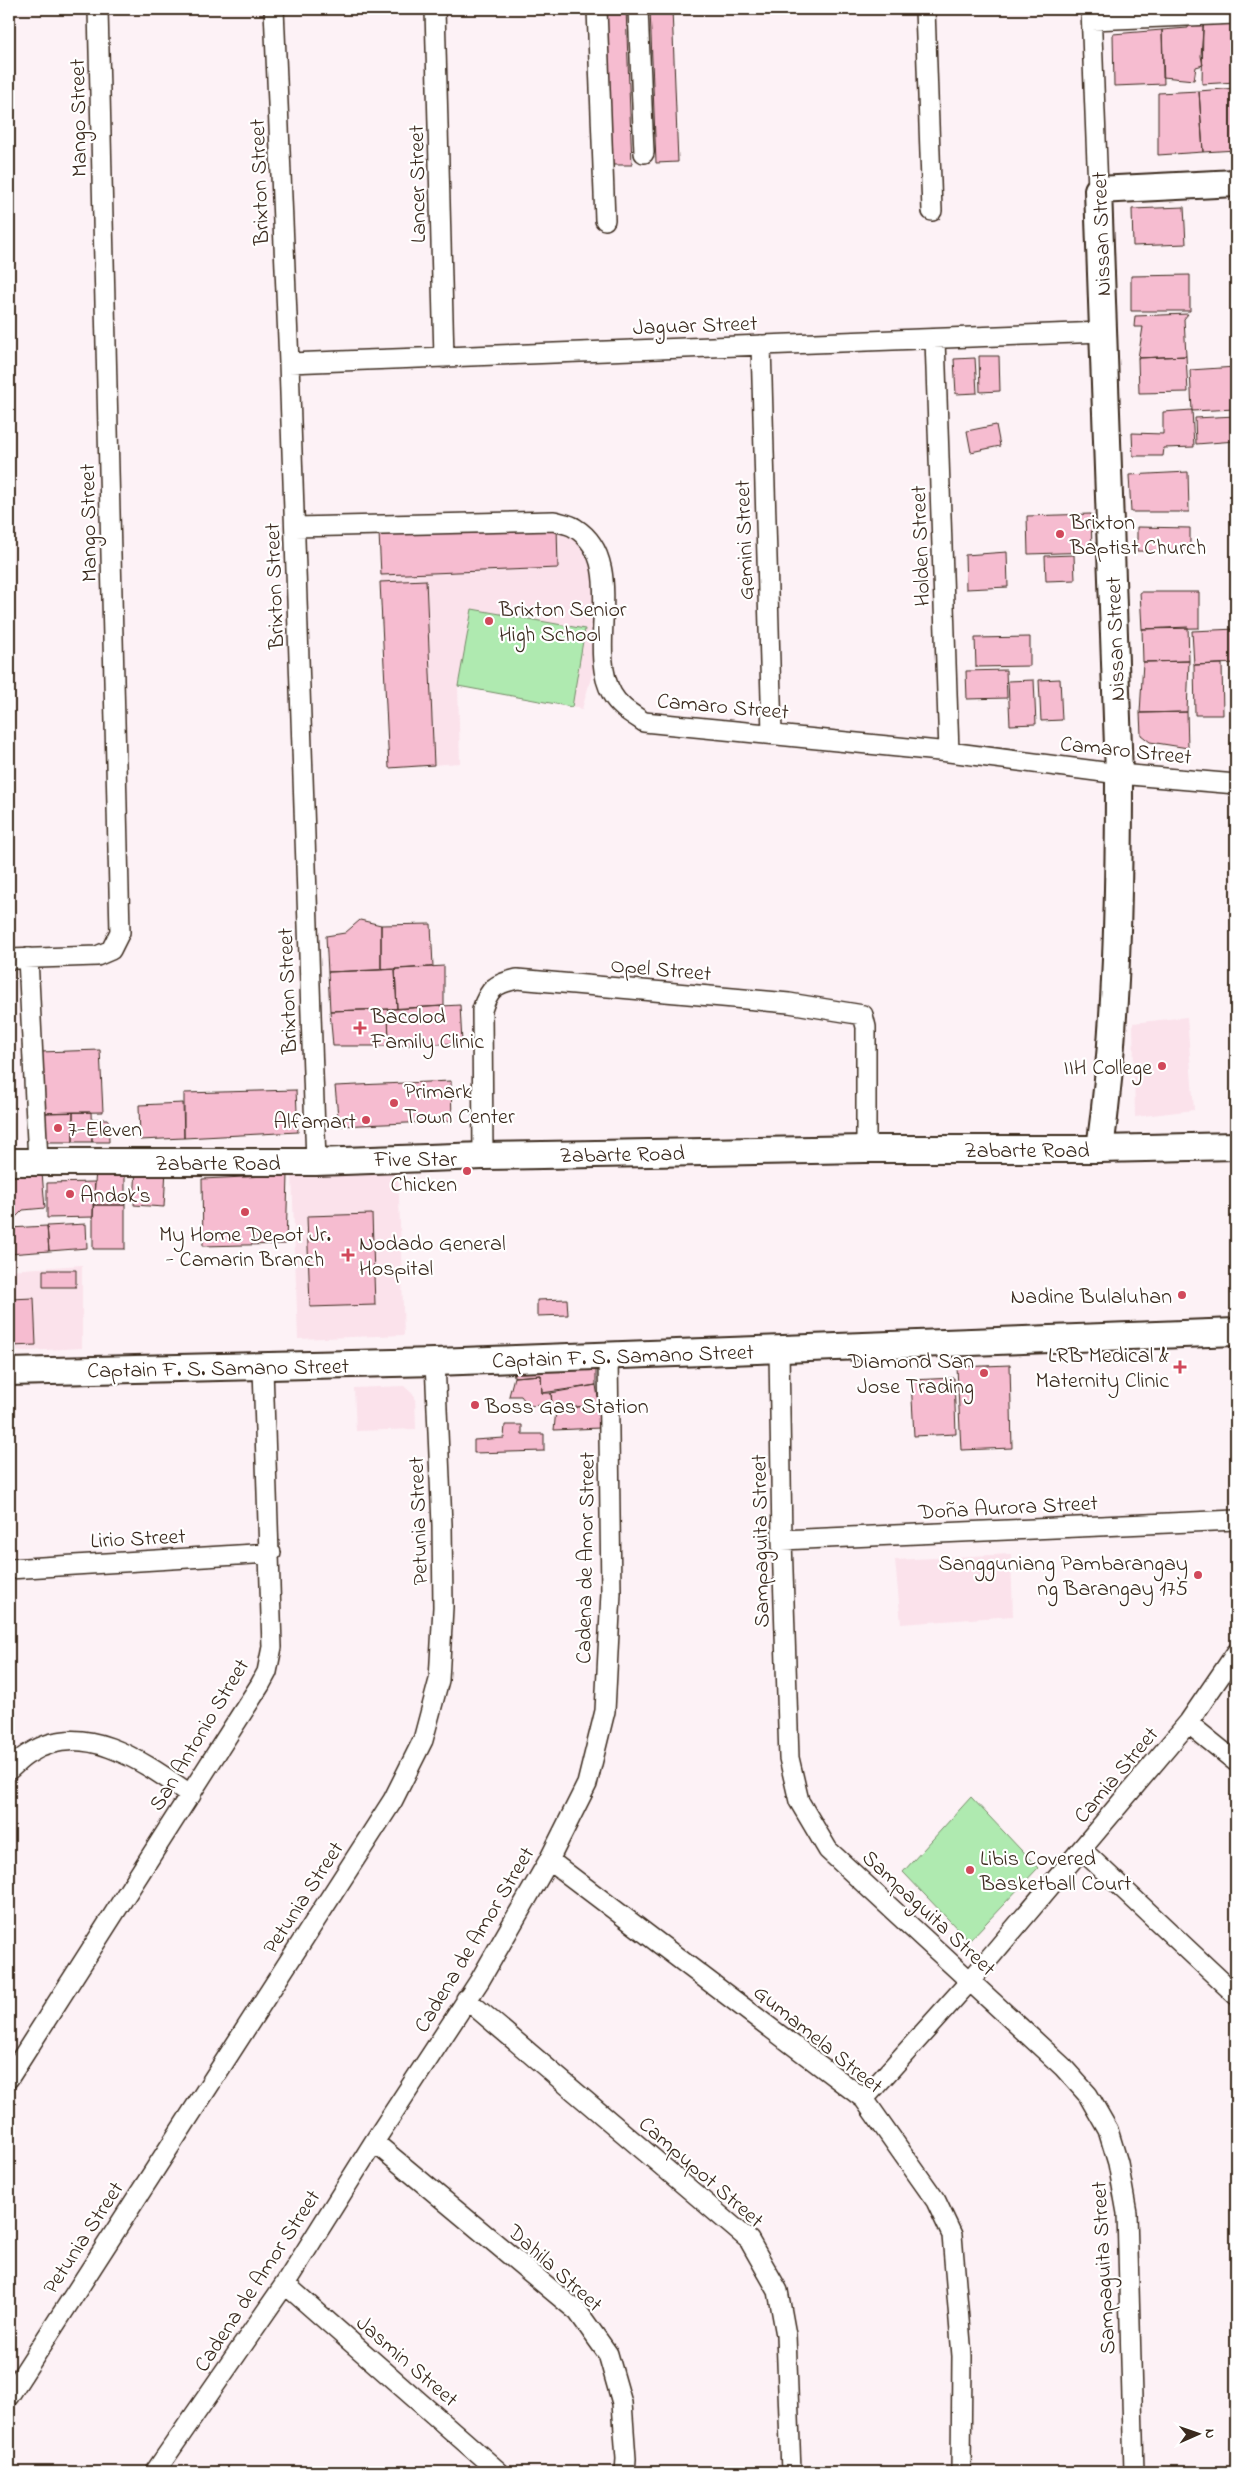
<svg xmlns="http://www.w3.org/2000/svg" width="1245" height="2481" font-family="'Indie Flower',sans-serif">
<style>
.built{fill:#fbe2eb}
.green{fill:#afeab0;stroke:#758a67}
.building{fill:#f6bcd0;stroke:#3b2a1e}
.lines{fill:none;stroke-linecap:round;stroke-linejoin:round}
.street-casing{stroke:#3b2a1e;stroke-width:22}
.secondary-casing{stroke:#3b2a1e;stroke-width:30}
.street{stroke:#fff;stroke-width:19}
.secondary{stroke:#fff;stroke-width:26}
.poi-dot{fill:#d1495b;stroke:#fff;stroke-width:2}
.labels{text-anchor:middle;stroke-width:4.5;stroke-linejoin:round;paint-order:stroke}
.street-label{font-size:22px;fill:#3b2a1e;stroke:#fff}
.poi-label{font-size:22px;fill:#3b2a1e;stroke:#fff;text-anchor:start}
</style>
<rect width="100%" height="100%" fill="#fdf2f6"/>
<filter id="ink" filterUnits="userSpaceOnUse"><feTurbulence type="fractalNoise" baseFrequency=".02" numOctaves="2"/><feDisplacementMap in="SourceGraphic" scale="10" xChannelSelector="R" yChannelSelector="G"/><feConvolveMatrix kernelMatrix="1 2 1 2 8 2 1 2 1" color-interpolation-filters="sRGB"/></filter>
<g filter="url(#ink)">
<path class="built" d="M557 526 593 551 596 661 582 709 458 686 460 763 389 768 379 533Z
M1187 1017 1194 1110 1135 1117 1133 1023Z
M398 1170 404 1335 298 1339 292 1174Z
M82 1265V1348L9 1352V1270Z
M404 1386 415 1396 416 1429 356 1431 354 1388Z
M1011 1554 1013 1616 901 1624 895 1560Z"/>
<path class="green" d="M472 609 585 629 572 707 458 686Z
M971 1797 1038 1868 969 1941 903 1872Z"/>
<path class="building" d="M605 9H626L632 165H611Z
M650 9H672L678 162 656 163Z
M1190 18H1204L1201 56 1203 65 1196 67 1194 80 1163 77 1162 30 1188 28Z
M1235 22 1236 82 1202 84 1203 25Z
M1162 30 1164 84 1114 86 1113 34Z
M1236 88V150L1203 152 1199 91Z
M1199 91 1203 152 1158 155V93Z
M1184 207 1186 244 1133 246 1132 209Z
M1190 275V311H1131V276Z
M1188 314 1184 319 1186 356 1138 358 1143 327H1134L1135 316Z
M979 356H999L1000 391 980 392Z
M1186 356 1188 392 1139 393 1138 358Z
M975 358 977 393 956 394 954 359Z
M1236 367V409L1192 411 1190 370Z
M1192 410 1194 447 1164 448 1163 456H1133L1132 433 1163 434V412Z
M1236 416V441L1196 444 1195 418Z
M996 425 1000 446 971 452 967 431Z
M1188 472 1189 512H1131L1129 475Z
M1091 514 1092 552 1028 554 1027 516Z
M557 526 558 568 381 575 379 533Z
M1137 527 1190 528V552L1137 551Z
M1007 552 1008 587 966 589 965 555Z
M1074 555 1075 580 1046 581 1045 556Z
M426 580 434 765 389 768 380 582Z
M1140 592H1199V628L1142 629Z
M1188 627 1189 661 1143 662 1142 629Z
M1236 629V663L1194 665 1192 631Z
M1030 637V666L976 667 975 638Z
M1189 661 1187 712 1140 713 1143 662Z
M1222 664 1223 715H1195L1194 665Z
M1006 670 1007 698 967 699 966 671Z
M1060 679 1062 720 1041 721 1039 680Z
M1034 680 1036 724 1010 725 1008 681Z
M1187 712 1188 748 1150 742 1141 735 1140 713Z
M360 920 381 925V970L328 972 326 936 345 933Z
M431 924 433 967 381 970V925Z
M444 966V1006L397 1009 395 969Z
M395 969 397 1009 330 1011 328 972Z
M460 1005 462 1043 389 1046 388 1009Z
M388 1009 389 1046H333L330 1011Z
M100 1050 103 1112 42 1113 40 1052Z
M451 1081 452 1121 339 1126 335 1086Z
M296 1090 298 1132 184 1138V1093Z
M183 1103 184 1138 140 1140 139 1105Z
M73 1112V1142H42V1113Z
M73 1112H91L92 1142H73Z
M92 1119H108L109 1142H92Z
M136 1166 166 1168 164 1207 134 1205Z
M125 1169V1205H93L96 1171Z
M42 1173 45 1208 23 1210 11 1222 9 1176Z
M288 1175 286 1244 203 1246 202 1179Z
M95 1182 93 1217 47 1218V1183Z
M93 1205H125V1249H93Z
M372 1214 375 1305 310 1307 307 1216Z
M86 1224 87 1248 49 1251 47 1226Z
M47 1226 49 1251 9 1254V1228Z
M43 1270H76V1287H43Z
M34 1298 36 1345 11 1346 10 1299Z
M567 1299 568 1315 537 1316V1300Z
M512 1358 596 1369V1385L542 1393 541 1375 514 1377Z
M1010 1365 1012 1448 961 1450 957 1367Z
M541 1375 542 1393H551L552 1404 529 1406 521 1396H509L514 1377Z
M954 1378 956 1434 914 1436 911 1380Z
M596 1385 599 1404 556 1410 552 1404 551 1393Z
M599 1404 600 1428 554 1430 556 1410Z
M505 1425H522V1434H544V1451L474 1453V1440L504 1438Z"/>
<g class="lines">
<defs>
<path id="street" d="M274 9 289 363 316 1162
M435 9 444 358
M597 9 605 220
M638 9 644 153
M925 9 932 211
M1091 9 1098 190
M1092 20 1236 14
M935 339 949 752
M761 345 772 734
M289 363 1103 332
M295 527 554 521C560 523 570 524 575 528 629 562 585 647 612 694 619 707 632 714 644 722L949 752 1119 774 1236 784
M28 958 38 1161
M9 959 97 956 111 950 120 932 98 9
M483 1156 482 1010C489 988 495 984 517 979L789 1003 863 1015 866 1027V1149
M779 1350 782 1540 789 1758 799 1801 828 1850 1063 2067 1088 2095 1108 2130 1118 2163 1127 2213 1134 2472
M782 1540 1236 1520
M9 1569 271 1553
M1188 1723 1236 1762
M9 1770C16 1764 22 1757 30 1753 85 1718 146 1764 191 1795
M1082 1850 1236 1995
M549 1860 864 2099 936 2201 952 2235 962 2356 961 2472
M466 1999 749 2240 778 2291 786 2335 791 2472
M9 2078 260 1685 267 1672 272 1647 263 1368
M864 2099 970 1981 1188 1723 1236 1653
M374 2142 578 2312 608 2354 622 2403 626 2459 625 2472
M285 2284 499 2472
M9 2396 393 1800 423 1740 439 1680 443 1607 442 1525 435 1362
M155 2472 285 2284 374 2142 480 1980 549 1860 587 1784 605 1711 611 1593 608 1356"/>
<path id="secondary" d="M1100 1149C1117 1025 1119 899 1119 774L1098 190 1236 183
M9 1162H316L483 1156 866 1149H1100L1236 1146
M9 1372 435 1362 1236 1332"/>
</defs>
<use href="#street" class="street-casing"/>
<use href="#secondary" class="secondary-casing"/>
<use href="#street" class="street"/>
<use href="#secondary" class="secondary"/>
</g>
</g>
<g class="poi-dot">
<circle cx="1060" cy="534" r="5"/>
<circle cx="489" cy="621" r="5"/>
<path d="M357.5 1020.5h5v5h5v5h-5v5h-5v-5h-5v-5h5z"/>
<circle cx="1162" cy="1066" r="5"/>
<circle cx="394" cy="1103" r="5"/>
<circle cx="366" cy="1120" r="5"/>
<circle cx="58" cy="1128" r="5"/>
<circle cx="467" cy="1171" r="5"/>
<circle cx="70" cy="1194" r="5"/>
<circle cx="245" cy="1212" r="5"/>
<path d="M345.5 1247.5h5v5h5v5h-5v5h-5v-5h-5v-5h5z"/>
<circle cx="1182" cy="1295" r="5"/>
<path d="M1177.5 1359.5h5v5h5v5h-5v5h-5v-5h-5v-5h5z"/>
<circle cx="984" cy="1373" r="5"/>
<circle cx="475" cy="1405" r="5"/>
<circle cx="1198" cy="1575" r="5"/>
<circle cx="970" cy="1870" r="5"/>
</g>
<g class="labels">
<g class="street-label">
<text transform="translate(77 118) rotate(-91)" y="8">Mango Street</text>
<text transform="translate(258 182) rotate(-92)" y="8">Brixton Street</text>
<text transform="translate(416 184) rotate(-91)" y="8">Lancer Street</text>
<text transform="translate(1100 234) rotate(-92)" y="8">Nissan Street</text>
<text transform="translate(695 324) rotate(-2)" y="8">Jaguar Street</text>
<text transform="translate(87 523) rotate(-91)" y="8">Mango Street</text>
<text transform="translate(743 540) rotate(-92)" y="8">Gemini Street</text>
<text transform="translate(919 546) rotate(-92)" y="8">Holden Street</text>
<text transform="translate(273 586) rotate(-92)" y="8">Brixton Street</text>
<text transform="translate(1114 639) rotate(-92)" y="8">Nissan Street</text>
<text transform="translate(723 705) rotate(5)" y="8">Camaro Street</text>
<text transform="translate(1126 749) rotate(6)" y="8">Camaro Street</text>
<text transform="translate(661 968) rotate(5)" y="8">Opel Street</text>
<text transform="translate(286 991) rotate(-92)" y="8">Brixton Street</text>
<text x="1027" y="1157">Zabarte Road</text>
<text transform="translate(622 1153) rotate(-1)" y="8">Zabarte Road</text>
<text x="218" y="1170">Zabarte Road</text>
<text transform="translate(623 1355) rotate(-2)" y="8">Captain F. S. Samano Street</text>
<text transform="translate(218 1367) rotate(-1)" y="8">Captain F. S. Samano Street</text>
<text transform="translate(1008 1506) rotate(-3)" y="8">Doña Aurora Street</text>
<text transform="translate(417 1521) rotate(-92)" y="8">Petunia Street</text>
<text transform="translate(138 1537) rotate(-3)" y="8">Lirio Street</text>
<text transform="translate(759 1541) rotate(-91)" y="8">Sampaguita Street</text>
<text transform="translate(584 1558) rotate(-89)" y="8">Cadena de Amor Street</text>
<text transform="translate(198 1734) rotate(-59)" y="8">San Antonio Street</text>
<text transform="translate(1115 1774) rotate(-50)" y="8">Camia Street</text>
<text transform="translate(302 1897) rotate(-57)" y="8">Petunia Street</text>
<text transform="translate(930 1912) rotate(43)" y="8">Sampaguita Street</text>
<text transform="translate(473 1939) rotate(-59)" y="8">Cadena de Amor Street</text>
<text transform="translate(819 2038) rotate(39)" y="8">Gumamela Street</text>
<text transform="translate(702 2171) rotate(41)" y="8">Campupot Street</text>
<text transform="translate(82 2237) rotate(-57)" y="8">Petunia Street</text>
<text transform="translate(556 2267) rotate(42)" y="8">Dahila Street</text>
<text transform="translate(1102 2268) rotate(-93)" y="8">Sampaguita Street</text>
<text transform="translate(256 2280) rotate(-57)" y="8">Cadena de Amor Street</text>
<text transform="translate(408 2360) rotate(41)" y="8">Jasmin Street</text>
</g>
<g class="poi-label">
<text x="1070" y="529">Brixton<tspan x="1070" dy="25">Baptist Church</tspan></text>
<text x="499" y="616">Brixton Senior<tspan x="499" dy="25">High School</tspan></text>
<text x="371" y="1023">Bacolod<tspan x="371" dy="25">Family Clinic</tspan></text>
<text x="1152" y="1074" text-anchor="end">IIH College</text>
<text x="404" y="1098">Primark<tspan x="404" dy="25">Town Center</tspan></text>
<text x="356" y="1128" text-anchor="end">Alfamart</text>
<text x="68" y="1136">7-Eleven</text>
<text x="457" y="1166" text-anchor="end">Five Star<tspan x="457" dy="25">Chicken</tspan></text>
<text x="80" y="1202">Andok's</text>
<text x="245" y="1241" text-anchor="middle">My Home Depot Jr.<tspan x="245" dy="25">- Camarin Branch</tspan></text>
<text x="359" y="1250">Nodado General<tspan x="359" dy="25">Hospital</tspan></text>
<text x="1172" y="1303" text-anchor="end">Nadine Bulaluhan</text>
<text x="1169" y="1362" text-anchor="end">LRB Medical &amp;<tspan x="1169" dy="25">Maternity Clinic</tspan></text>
<text x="974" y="1368" text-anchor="end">Diamond San<tspan x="974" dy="25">Jose Trading</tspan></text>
<text x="485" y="1413">Boss Gas Station</text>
<text x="1188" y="1570" text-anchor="end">Sangguniang Pambarangay<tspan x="1188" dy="25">ng Barangay 175</tspan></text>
<text x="980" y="1865">Libis Covered<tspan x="980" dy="25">Basketball Court</tspan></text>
</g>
</g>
<rect width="1245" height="2481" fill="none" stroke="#fff" stroke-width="30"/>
<rect x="15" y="15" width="1215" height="2451" fill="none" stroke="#3b2a1e" stroke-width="2" filter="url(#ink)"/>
<g transform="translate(1198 2434) rotate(88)" stroke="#ffffff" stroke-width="4" paint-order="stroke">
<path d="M0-4L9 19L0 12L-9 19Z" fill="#3b2a1e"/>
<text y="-8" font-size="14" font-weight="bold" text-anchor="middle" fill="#3b2a1e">N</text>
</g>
</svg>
